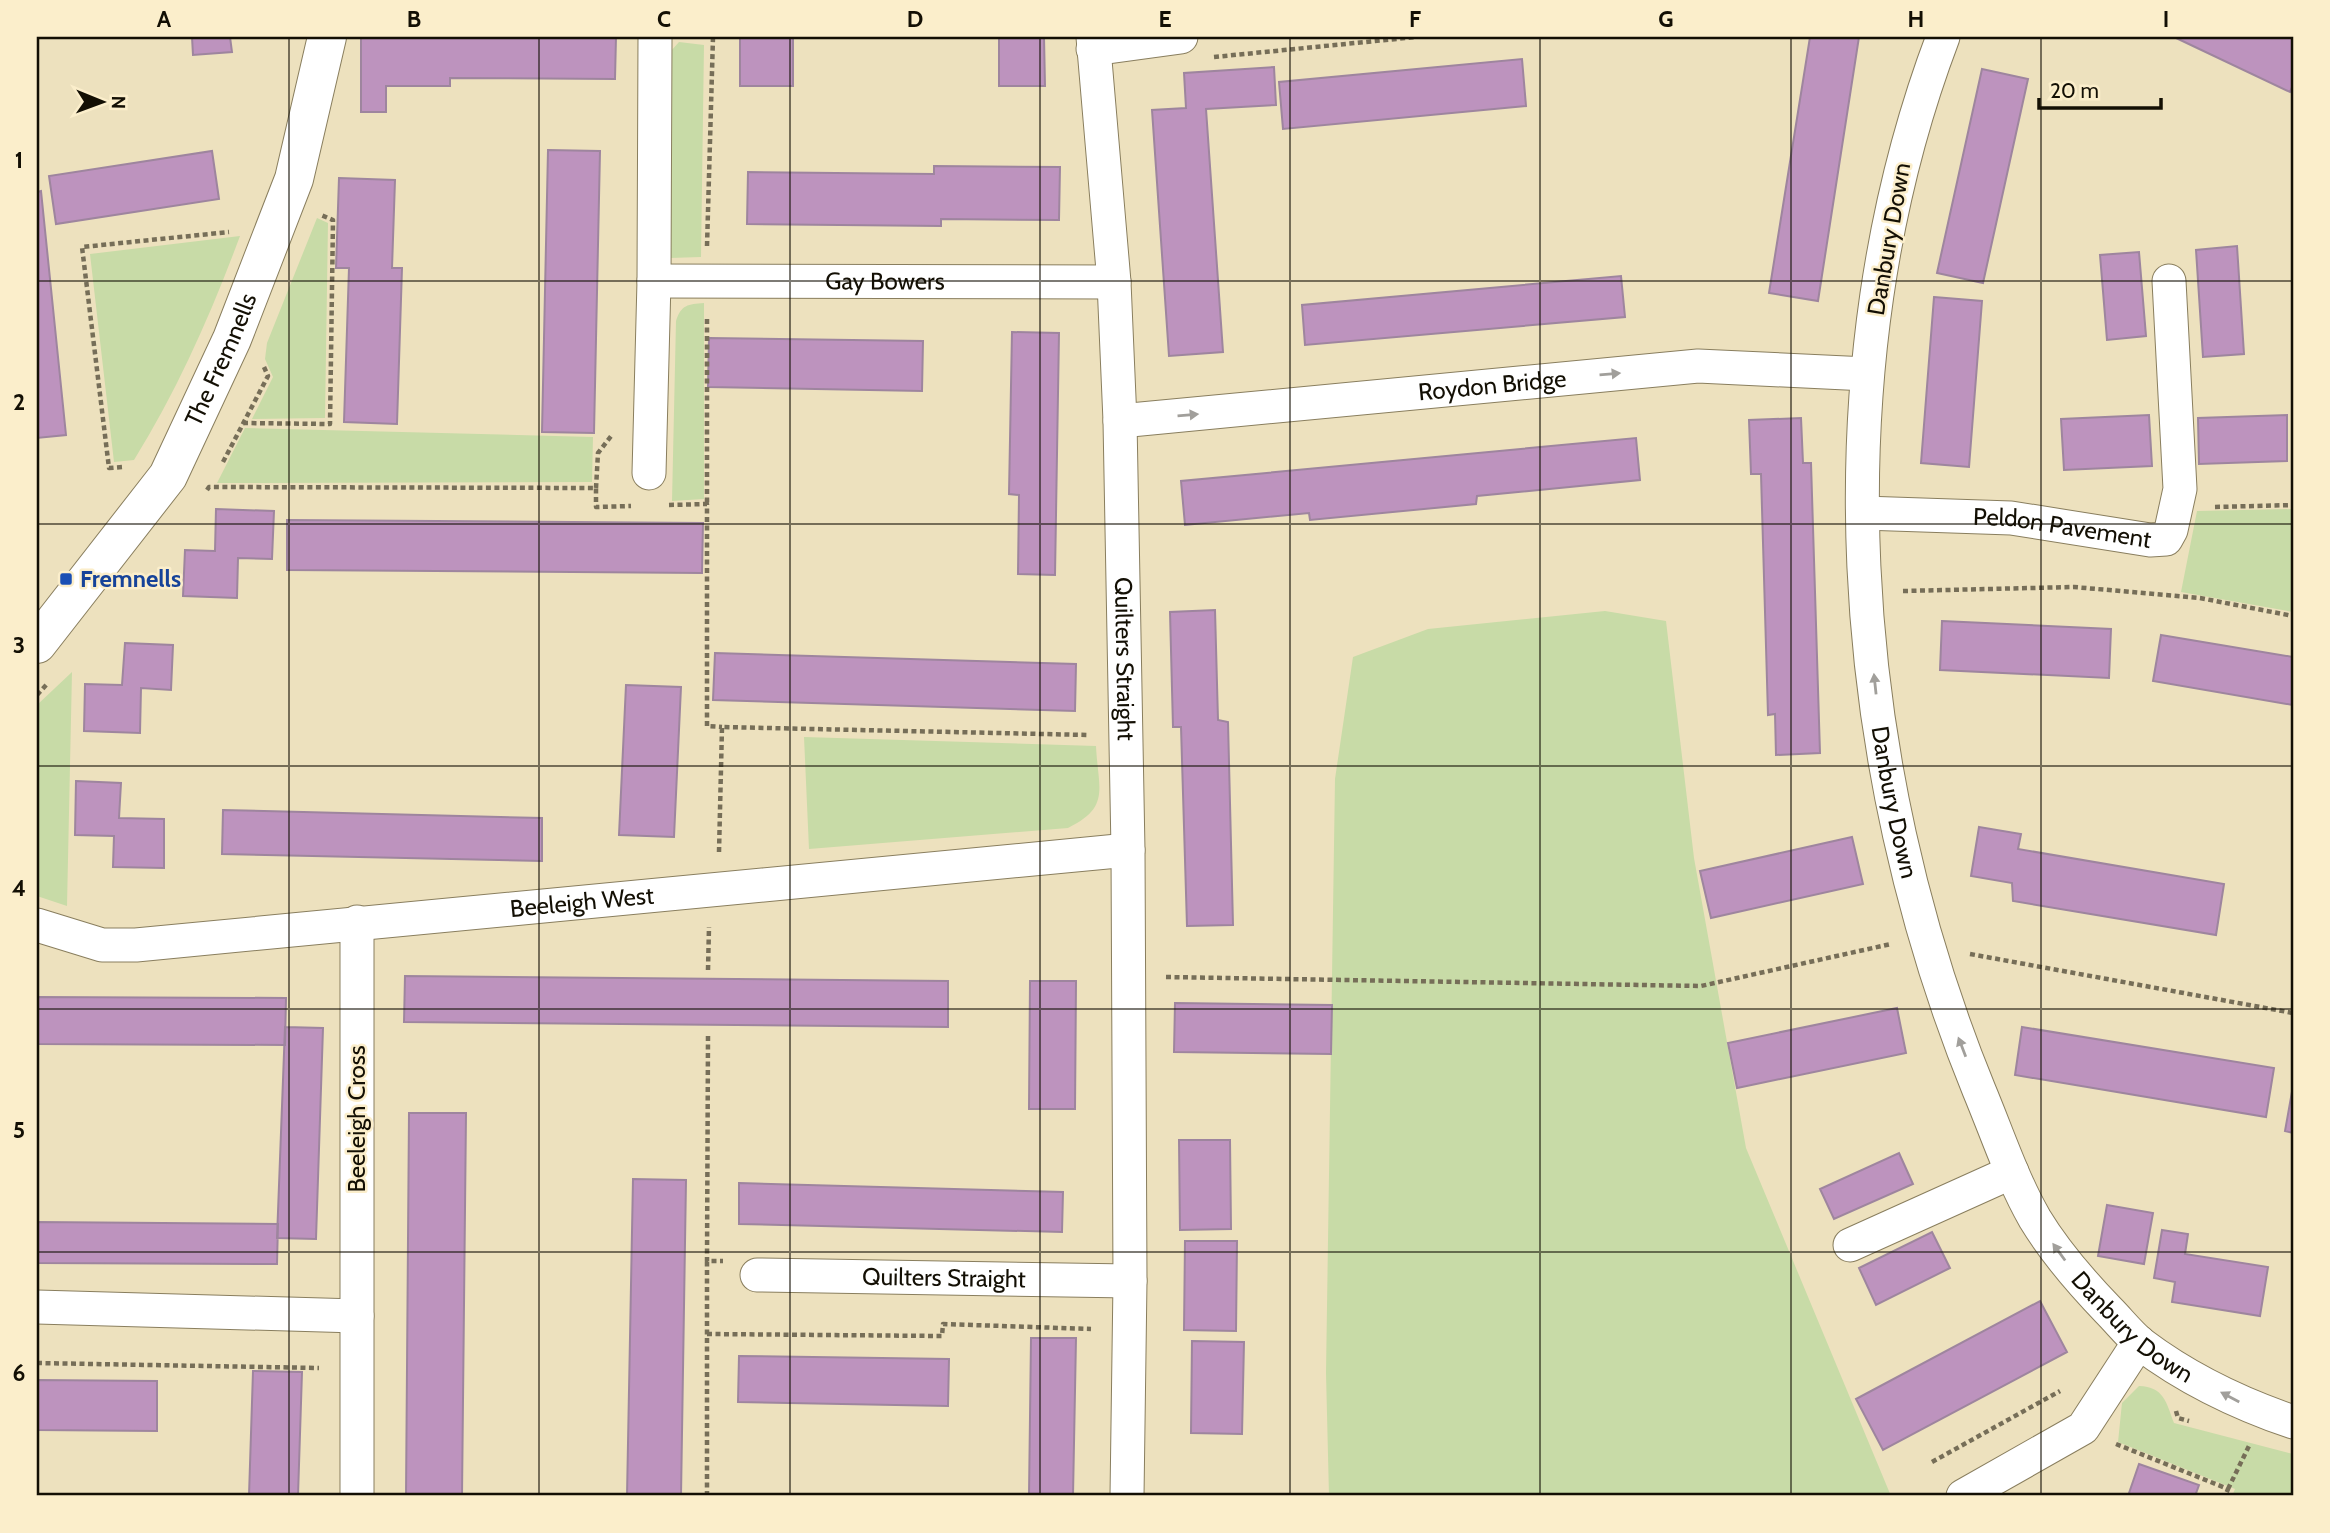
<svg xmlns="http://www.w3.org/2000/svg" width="2330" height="1533" font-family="Cabin,sans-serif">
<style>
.green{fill:#c8dba7}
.building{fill:#bd93be;stroke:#9e859e;stroke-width:2}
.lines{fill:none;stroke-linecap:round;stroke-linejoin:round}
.minor-casing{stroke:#897e5e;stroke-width:35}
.tertiary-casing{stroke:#897e5e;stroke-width:40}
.path{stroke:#766e58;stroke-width:4.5;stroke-dasharray:5 3.5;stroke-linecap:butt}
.minor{stroke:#fff;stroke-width:33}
.tertiary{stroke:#fff;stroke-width:38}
.oneway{fill:#a19f9b}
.grid{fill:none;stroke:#130f04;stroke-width:2;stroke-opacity:0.55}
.transit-dot{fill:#1a4fb4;stroke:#fbeecb;stroke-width:2.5}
.labels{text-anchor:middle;stroke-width:5;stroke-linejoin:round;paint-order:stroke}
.street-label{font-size:24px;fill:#130f04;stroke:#fbeecb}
.transit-label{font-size:24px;font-weight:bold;fill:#164399;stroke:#fbeecb;text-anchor:start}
.neatline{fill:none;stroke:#130f04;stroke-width:2.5}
.grid-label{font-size:23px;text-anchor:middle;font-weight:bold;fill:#130f04}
</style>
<rect width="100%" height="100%" fill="#ede1be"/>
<path class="green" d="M679 42 704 45 701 257 670 258 671 51Z
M317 218 328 223 325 418 252 419 273 377 265 359 267 343Z
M240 236C211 314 178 389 134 460L114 462 90 254Z
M704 303V499L672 501 676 321C681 305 688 304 704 303Z
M245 428 593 437 592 482 217 483Z
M2293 509V612L2181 592 2197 511Z
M1605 611 1666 621 1694 858 1746 1148 1891 1496H1329L1326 1373 1335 779 1353 657 1428 629Z
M72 672 67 906 37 896V705Z
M804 737 1096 746C1098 789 1111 807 1068 828L809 849Z
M2139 1386C2164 1387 2166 1402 2174 1423L2293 1454V1496H2232L2235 1489 2118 1442 2122 1403Z"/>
<path class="building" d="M192 37H230L232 52 193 55Z
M361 37H616L615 79 450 78V86H386V112H361Z
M740 37H793V86H740Z
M999 37H1044L1045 86H999Z
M1810 37H1859L1818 301 1769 293Z
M2174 37H2293V85L2290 92Z
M1522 59 1526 106 1283 129 1279 82Z
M1274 67 1276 105 1206 109 1223 352 1169 356 1152 110 1186 108 1184 73Z
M1982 69 2028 79 1983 283 1937 273Z
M548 150 600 151 594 433 542 432Z
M212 151 219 199 56 224 49 176Z
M934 166 1060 167 1059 220 941 219V226L747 224 748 172 934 174Z
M339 178 395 180 392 268H402L397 424 344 422 349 268H336Z
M41 191 66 435 37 438V192Z
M2237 246 2244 354 2203 357 2196 250Z
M2139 252 2146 336 2107 340 2100 255Z
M1621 276 1625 317 1305 345 1302 305Z
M1934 297 1982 301 1969 467 1921 463Z
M1012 332 1059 333 1055 575 1018 574 1019 495 1009 494Z
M709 338 923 341 922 391 708 387Z
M2149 415 2152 466 2064 470 2061 419Z
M2287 415V461L2199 464 2198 418Z
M1801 418 1803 463H1811L1820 753 1776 755 1775 714 1768 715 1761 474H1751L1749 420Z
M1636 438 1640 480 1477 496 1476 504 1310 520 1309 513 1185 525 1181 481Z
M216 509 274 511 272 559 238 558 237 598 183 596 185 550 215 551Z
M287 520 703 523 702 573 287 570Z
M1215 610 1218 720 1228 722 1233 925 1187 926 1181 727H1173L1170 612Z
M1942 621 2111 629 2109 678 1940 670Z
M2161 635 2293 657V705L2153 681Z
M125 643 173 645 171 690 141 688 140 733 84 731 85 684 122 685Z
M715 653 1076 664 1075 711 713 700Z
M626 685 681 687 674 837 619 835Z
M76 781 121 783 119 818 164 819V868L113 867 114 836 75 835Z
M223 810 542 818V861L222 854Z
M1979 827 2021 834 2018 849 2224 884 2216 935 2013 901 2012 883 1971 876Z
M1852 837 1863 884 1711 918 1700 871Z
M405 976 948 981V1027L404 1022Z
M1030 981H1076L1075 1109H1029Z
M37 997 286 998 285 1045 37 1044Z
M1175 1003 1332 1005 1331 1054 1174 1052Z
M1897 1008 1906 1053 1737 1088 1728 1043Z
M285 1027 323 1028 316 1239 277 1238Z
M2022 1027 2274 1068 2266 1117 2015 1075Z
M2293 1086V1133L2285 1131Z
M409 1113H466L462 1496H406Z
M1179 1140H1230L1231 1229 1180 1230Z
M1899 1153 1913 1184 1834 1219 1820 1189Z
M633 1179 686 1180 681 1496H627Z
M739 1183 1063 1192 1062 1232 739 1224Z
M2107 1205 2153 1213 2144 1264 2098 1256Z
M37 1222 278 1224 277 1264 37 1263Z
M2162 1230 2188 1234 2185 1254 2268 1267 2260 1316 2172 1302 2175 1282 2154 1278Z
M1932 1232 1950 1268 1876 1305 1859 1268Z
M1185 1241H1237L1236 1331 1184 1330Z
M2040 1301 2067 1352 1883 1450 1856 1399Z
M1031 1338H1076L1073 1496H1029Z
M1192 1341 1244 1342 1242 1434 1191 1433Z
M739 1356 949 1359 948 1406 738 1402Z
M253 1371 302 1372 298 1496H249Z
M37 1380 157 1381V1431L37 1430Z
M2139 1464 2199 1485 2195 1496H2128Z"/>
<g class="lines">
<defs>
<g id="minor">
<path id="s1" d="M1093 37 1114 282 1120 421 1128 850 1130 1281 1127 1496"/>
<path id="s2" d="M1943 37C1817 369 1846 765 1979 1090 1997 1133 2012 1179 2035 1219 2055 1252 2082 1283 2108 1310 2119 1321 2129 1334 2141 1344 2186 1378 2240 1404 2293 1422"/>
<path d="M1093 49 1181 37"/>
<path id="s3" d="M654 281 1114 282"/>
<path id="s4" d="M1120 421 1698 366 1867 374"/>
<path d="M649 473 654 281 655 37"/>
<path id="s5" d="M1863 513 2011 518 2150 540 2166 539 2171 530 2180 489 2169 281"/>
<path d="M357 922V1496"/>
<path id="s6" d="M37 925 102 945H136L1128 850"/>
<path d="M1850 1245 2012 1172"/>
<path id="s7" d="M757 1275 1130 1281"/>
<path d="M37 1307 357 1316"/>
<path d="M1963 1496 2083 1428 2139 1342"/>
</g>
<g id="tertiary">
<path id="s8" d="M37 644 168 476 232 339 294 179 327 37"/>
</g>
</defs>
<use href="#minor" class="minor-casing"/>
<use href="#tertiary" class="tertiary-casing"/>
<path class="path" d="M1214 57 1416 37
M707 246 713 37
M707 319V504
M243 423 330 424 333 220 321 215
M223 462 268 376 264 367
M122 467 109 468 82 247 229 232
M596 488 598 453 612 435
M207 490 209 487 596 488V507L631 506
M669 505 707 504V726L722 727
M2215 507 2293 505
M1903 591 2074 587 2200 598 2293 616
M37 695 48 683
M719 852 722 727 1089 735
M1970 954 2293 1013
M708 970 709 927
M1166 977 1701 986 1891 944
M708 1036 707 1261H723
M707 1334 942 1336 943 1324 1091 1329
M37 1363 319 1368
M2176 1411 2178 1418 2189 1421
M2116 1444 2228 1489 2225 1496
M1932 1462 2060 1391
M2228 1489 2249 1446
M707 1496V1261"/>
<use href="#minor" class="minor"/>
<use href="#tertiary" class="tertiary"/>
</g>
<defs><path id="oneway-solid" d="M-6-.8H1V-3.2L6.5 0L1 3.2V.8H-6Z" transform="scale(1.75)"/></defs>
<g class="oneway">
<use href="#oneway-solid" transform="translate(1610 374) rotate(-5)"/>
<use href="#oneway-solid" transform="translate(1188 415) rotate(-5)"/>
<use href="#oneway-solid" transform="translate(1875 684) rotate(-96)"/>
<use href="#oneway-solid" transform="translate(1962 1047) rotate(-111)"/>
<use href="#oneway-solid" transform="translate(2059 1252) rotate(-126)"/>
<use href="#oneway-solid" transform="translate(2230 1397) rotate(-152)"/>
</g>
<path class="grid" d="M289 37V1496M539 37V1496M790 37V1496M1040 37V1496M1290 37V1496M1540 37V1496M1791 37V1496M2041 37V1496M37 281H2293M37 524H2293M37 766H2293M37 1009H2293M37 1252H2293"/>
<rect class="transit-dot" x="59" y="572" width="14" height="14" rx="3.5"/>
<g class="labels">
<g class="street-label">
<text transform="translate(1889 239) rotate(-80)" y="8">Danbury Down</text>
<text dy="8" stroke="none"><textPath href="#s3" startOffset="231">Gay Bowers</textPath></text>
<text dy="8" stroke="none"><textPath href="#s8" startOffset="341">The Fremnells</textPath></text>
<text dy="8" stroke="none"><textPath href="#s4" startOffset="374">Roydon Bridge</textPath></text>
<text dy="8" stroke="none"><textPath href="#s5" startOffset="200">Peldon Pavement</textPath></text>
<text dy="8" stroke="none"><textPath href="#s1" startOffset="623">Quilters Straight</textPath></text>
<text dy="8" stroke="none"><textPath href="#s2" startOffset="777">Danbury Down</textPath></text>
<text dy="8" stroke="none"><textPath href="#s6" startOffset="550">Beeleigh West</textPath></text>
<text transform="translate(357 1119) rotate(-90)" y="8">Beeleigh Cross</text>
<text dy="8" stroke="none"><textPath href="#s7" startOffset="187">Quilters Straight</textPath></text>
<text dy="8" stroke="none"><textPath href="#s2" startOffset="1365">Danbury Down</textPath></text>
</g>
<g class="transit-label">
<text x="80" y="587">Fremnells</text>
</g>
</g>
<rect width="2330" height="1533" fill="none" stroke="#fbeecb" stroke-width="77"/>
<g transform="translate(102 102) rotate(91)" stroke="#fbeecb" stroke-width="5" paint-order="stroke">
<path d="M0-5L12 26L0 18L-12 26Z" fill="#130f04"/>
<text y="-10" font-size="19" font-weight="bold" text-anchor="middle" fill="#130f04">N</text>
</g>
<path d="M2039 98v10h122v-10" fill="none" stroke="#130f04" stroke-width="3.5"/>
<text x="2050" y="98" font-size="21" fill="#130f04" stroke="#fbeecb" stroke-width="5" paint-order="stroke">20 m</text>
<rect x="38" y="38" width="2254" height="1456" class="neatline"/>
<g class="grid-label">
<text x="164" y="27">A</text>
<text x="414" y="27">B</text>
<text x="664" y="27">C</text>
<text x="915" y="27">D</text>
<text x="1165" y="27">E</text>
<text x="1415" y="27">F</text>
<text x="1666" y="27">G</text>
<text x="1916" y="27">H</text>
<text x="2166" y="27">I</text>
<text x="19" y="168">1</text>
<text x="19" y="410">2</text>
<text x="19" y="653">3</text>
<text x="19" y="896">4</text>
<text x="19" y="1138">5</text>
<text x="19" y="1381">6</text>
</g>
</svg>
